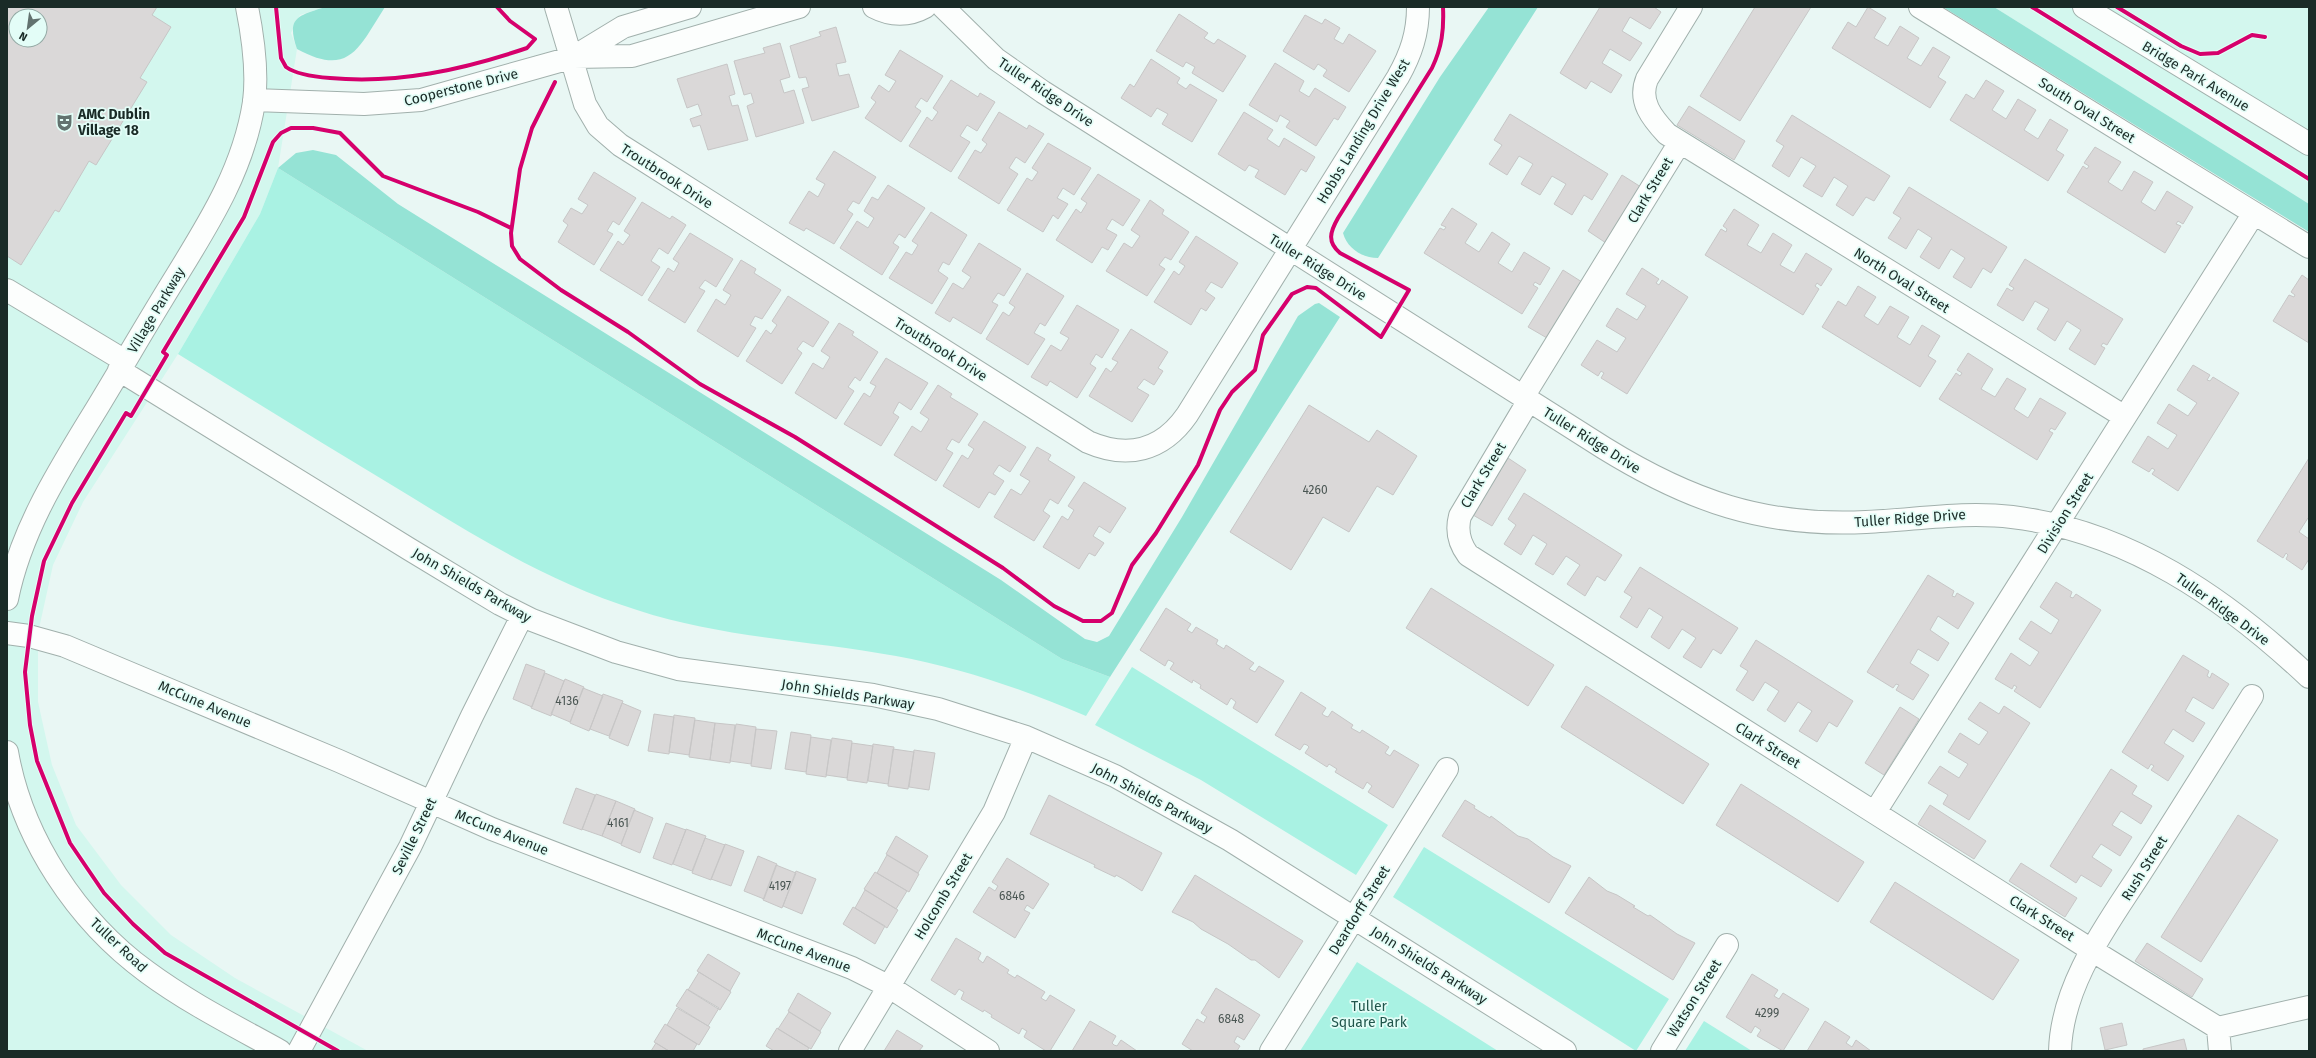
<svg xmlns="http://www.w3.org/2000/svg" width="2316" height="1058" font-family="'Fira Sans',sans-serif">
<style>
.built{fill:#d3f7ee;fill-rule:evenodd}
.green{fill:#a9f2e3}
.forest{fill:#95e3d5}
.building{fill:#dad8d8;stroke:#c7c6c6;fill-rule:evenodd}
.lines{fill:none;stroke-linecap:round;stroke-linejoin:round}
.minor-casing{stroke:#a1b0ac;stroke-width:24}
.minor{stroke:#fcfefd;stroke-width:22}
.cycleway-casing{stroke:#e3fdf7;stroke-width:6}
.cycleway{stroke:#d6006c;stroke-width:4}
.labels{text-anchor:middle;stroke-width:3.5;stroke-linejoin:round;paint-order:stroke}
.number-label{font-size:12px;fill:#4a5653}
.street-label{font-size:14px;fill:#1a2b27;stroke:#e3fdf7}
.poi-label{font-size:14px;font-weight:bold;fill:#1a2b27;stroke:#e3fdf7;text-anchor:start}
.park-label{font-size:14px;fill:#1f554b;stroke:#e3fdf7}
</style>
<rect width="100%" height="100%" fill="#e9f7f4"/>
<path class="built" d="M7 7H325L300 15 291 33 297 49 278 168 260 214 178 354 83 502 53 565 38 633V702L52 765 76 825 121 885 171 935 235 978 368 1051H7ZM16 16H40V40H16Z
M1994 7H2309V204Z"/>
<path class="green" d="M278 168 1062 659 1110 677 1086 716C1025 690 962 668 896 656 810 640 722 638 637 610 545 581 472 534 390 484 319 441 249 398 178 354L260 214Z
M1132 667 1388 825 1356 875 1201 780 1095 725Z
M1424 847 1669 999 1636 1051 1393 897Z
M1357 962 1498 1051H1300Z
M1704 1021 1752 1051H1685Z"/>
<path class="forest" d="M325 7H385C359 47 350 78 297 49 286 17 298 16 325 7Z
M1489 7H1538L1378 258C1362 258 1347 248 1343 233L1440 77Z
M1943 7H1994L2309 204V232Z
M313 150 336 155 398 204 1001 580 1085 639 1097 642 1109 636 1182 517 1298 316 1315 304 1319 303 1340 317 1110 677 1062 659 278 168 296 153Z"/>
<path class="building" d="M7 7H157L152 15 171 27 140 78 147 82 96 165 89 161 59 212 55 210 21 265 7 256ZM16 16H40V40H16Z
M1600 7H1654L1661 12 1650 29 1630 17 1622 31 1642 43 1630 61 1610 49 1602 63 1622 75 1611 93 1591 81 1586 89 1560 73Z
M1755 7H1811L1740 121 1700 96Z
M1868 7 1886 18 1874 38 1888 46 1900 26 1919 38 1907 58 1921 66 1933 47 1950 57 1938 77 1946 82 1930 108 1832 48 1848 22 1856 27Z
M1179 14 1208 33 1204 38 1214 44 1218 39 1246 56 1223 92 1192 73 1195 67 1186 62 1183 67 1156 51Z
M1305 15 1322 24 1325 19 1340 28 1334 39 1343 44 1349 34 1376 51 1349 92 1323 76 1327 70 1318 64 1314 70 1283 51Z
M836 27 846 62 836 64 839 76 849 74 859 107 812 121 802 89 809 87 806 77 799 78 790 46 821 36 819 32Z
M780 43 790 77 780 80 784 93 794 90 804 123 756 137 747 106 754 103 751 93 744 95 734 61 765 53 763 48Z
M900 50 943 76 927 102 921 98 915 107 921 111 901 142 865 118 876 102 871 98 879 85 889 92 896 81 885 75Z
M1151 59 1180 78 1177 83 1186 89 1190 84 1217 100 1192 142 1162 124 1168 114 1157 108 1151 117 1121 98 1130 84 1134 87Z
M1275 63 1304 81 1299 91 1309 97 1315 88 1346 107 1338 120 1334 118 1316 146 1286 127 1290 121 1280 115 1277 122 1249 105Z
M727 64 735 94 729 96 732 106 738 105 748 140 708 150 700 125 693 127 690 119 702 115 698 104 687 108 677 79Z
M951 80 978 97 980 93 995 102 977 131 967 125 960 136 970 142 951 172 909 146 927 117 932 121 938 112 933 108Z
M1986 80 2004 91 1992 110 2006 119 2018 99 2036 110 2024 130 2038 139 2050 119 2068 130 2056 150 2064 155 2048 181 1950 120 1966 94 1974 99Z
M1689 106 1745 141 1734 160 1677 125Z
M999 112 1027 129 1029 125 1044 134 1025 163 1016 157 1009 168 1018 174 999 204 958 178 975 150 981 153 987 144 982 140Z
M1244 112 1273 130 1267 139 1279 147 1284 138 1315 157 1306 172 1301 169 1285 195 1255 177 1259 170 1249 165 1245 171 1218 154Z
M1510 114 1608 174 1592 200 1584 195 1572 215 1554 204 1566 184 1552 176 1540 195 1521 184 1533 164 1519 156 1507 175 1489 164 1502 145 1494 140Z
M1792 115 1890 176 1874 201 1866 197 1853 216 1836 205 1848 186 1834 177 1822 197 1803 186 1816 166 1801 157 1789 177 1772 166 1784 146 1776 141Z
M1048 143 1091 168 1074 195 1063 188 1057 198 1068 204 1058 219 1053 215 1043 232 1007 210 1027 178 1032 181 1038 172 1032 168Z
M2095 147 2121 162 2108 182 2122 191 2134 171 2153 182 2141 202 2155 211 2167 191 2193 207 2183 224 2178 221 2176 224 2181 226 2165 253 2067 192 2083 166 2087 169 2089 166 2084 163Z
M834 151 876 177 859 204 853 201 847 210 853 214 834 244 806 228 804 231 789 223 809 191 818 197 825 184 816 179Z
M594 172 636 198 619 225 613 221 607 231 613 234 594 265 558 242 568 225 563 221 571 208 582 214 588 205 578 199Z
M1098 174 1140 200 1123 226 1112 219 1106 229 1117 235 1108 250 1102 247 1092 263 1056 240 1076 209 1081 213 1087 203 1081 199Z
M1622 175 1641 187 1606 243 1588 231Z
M888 185 925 208 905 238 899 234 893 243 899 247 882 275 840 248 857 221 868 228 874 218 864 211 872 197 878 200Z
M1909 187 2007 247 1991 273 1983 268 1971 288 1953 277 1965 258 1951 249 1939 269 1920 257 1932 238 1918 229 1906 249 1888 238 1901 218 1893 213Z
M1150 200 1164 210 1162 214 1189 232 1171 260 1165 257 1159 265 1165 269 1147 296 1106 271 1124 243 1132 248 1140 236 1131 230Z
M642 202 670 219 672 216 686 225 668 254 659 248 651 261 660 267 642 296 600 270 618 241 623 245 630 235 624 231Z
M1452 208 1477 224 1465 243 1479 252 1492 232 1510 244 1498 263 1512 272 1524 252 1550 268 1540 285 1535 282 1533 285 1538 288 1522 314 1424 253 1440 228 1444 230 1446 227 1441 225Z
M1734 209 1759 225 1747 245 1761 253 1773 233 1792 245 1780 265 1794 273 1806 253 1832 269 1821 286 1817 283 1815 286 1819 289 1803 315 1705 255 1721 229 1726 232 1727 229 1723 226Z
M931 212 967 235 949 265 943 262 938 271 948 278 932 304 889 278 906 252 912 255 918 245 912 241Z
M690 233 733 259 716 287 705 280 699 288 705 291 685 323 648 300 668 268 674 272 679 263 673 259Z
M1196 236 1238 263 1222 288 1211 282 1205 291 1215 298 1206 311 1201 308 1191 325 1154 302 1174 271 1179 275 1185 266 1179 262Z
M979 243 1021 269 1004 296 998 293 992 302 998 305 981 334 953 317 950 322 935 313 953 283 963 289 971 277 962 271Z
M2025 259 2123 319 2107 345 2103 343 2101 346 2105 348 2095 365 2069 349 2081 330 2067 321 2055 341 2037 329 2049 309 2035 301 2023 321 1997 305 2007 288 2012 291 2014 288 2009 285Z
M741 260 756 269 754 273 781 290 762 319 755 316 750 325 756 328 738 357 697 331 716 299 725 305 731 295 723 290Z
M1642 268 1659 279 1656 283 1659 285 1662 280 1688 297 1627 394 1601 378 1604 373 1601 371 1598 376 1581 365 1597 340 1617 352 1626 338 1606 326 1617 308 1637 320 1646 306 1626 294Z
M1563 270 1582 282 1547 338 1528 327Z
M1027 273 1064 296 1045 326 1040 323 1034 333 1045 339 1028 365 986 339 1003 312 1009 316 1015 307 1009 303Z
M2302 275 2309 280V343L2273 321 2289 295 2294 297 2295 295 2291 292Z
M1858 286 1876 297 1864 316 1878 325 1890 306 1909 317 1897 337 1910 345 1922 325 1940 336 1928 356 1936 361 1920 387 1822 327 1838 301 1846 306Z
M788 296 829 322 813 347 803 341 797 349 802 353 782 384 746 361 766 330 771 334 777 325 772 321Z
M1077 305 1119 330 1102 358 1096 354 1090 364 1096 368 1077 398 1050 381 1047 386 1031 377 1051 345 1061 351 1069 338 1060 333Z
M839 323 854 332 852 335 878 352 860 381 855 377 848 387 854 391 836 419 795 393 813 363 823 369 830 357 821 351Z
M1131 329 1168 352 1158 368 1163 371 1154 385 1144 379 1137 388 1149 395 1132 422 1089 396 1106 368 1111 372 1118 362 1112 359Z
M1968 353 1993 369 1981 389 1995 397 2007 378 2026 389 2014 409 2028 418 2040 398 2066 413 2055 430 2051 428 2049 431 2053 433 2037 460 1939 399 1956 373 1960 376 1962 373 1957 370Z
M886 358 928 383 911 410 899 402 893 413 899 417 881 446 844 424 864 393 870 397 876 386 870 383Z
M2193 365 2210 375 2207 380 2210 381 2213 377 2239 393 2178 491 2152 474 2155 470 2152 468 2149 472 2132 462 2148 436 2168 449 2177 435 2157 423 2169 404 2188 416 2197 403 2177 390Z
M938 385 952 394 950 397 978 414 959 443 952 439 946 449 953 453 936 481 894 455 912 426 921 432 929 419 920 413Z
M1309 405 1369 442 1377 430 1417 456 1393 495 1377 486 1349 532 1323 517 1291 570 1230 532Z
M984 421 1026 447 1010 472 999 465 993 474 1004 481 995 495 989 492 979 508 943 486 962 455 968 459 974 449 968 445Z
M1037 447 1051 455 1048 460 1075 477 1058 504 1050 499 1043 511 1050 516 1034 541 994 517 1011 489 1021 495 1030 481 1020 475Z
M1508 458 1526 470 1492 526 1473 515Z
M2309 458V519L2308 518 2299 532 2309 539V559L2302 570 2286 559 2288 555 2286 553 2283 558 2257 541Z
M1084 482 1126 508 1110 533 1099 526 1093 536 1104 543 1095 556 1089 553 1079 569 1043 547 1062 516 1068 520 1074 510 1068 506Z
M1524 493 1622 555 1605 581 1597 576 1585 596 1567 584 1580 565 1566 556 1553 575 1535 564 1547 544 1533 535 1521 555 1504 544 1516 525 1508 519Z
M1640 567 1738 628 1721 654 1713 649 1701 668 1683 657 1696 638 1682 629 1669 649 1651 637 1663 617 1649 608 1637 628 1620 617 1632 597 1624 592Z
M1928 575 1954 591 1952 596 1955 597 1957 593 1974 603 1958 629 1938 616 1930 630 1949 643 1938 661 1918 649 1910 663 1929 675 1913 700 1896 690 1899 685 1896 684 1893 688 1867 672Z
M2056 582 2072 592 2070 597 2073 598 2076 594 2101 610 2040 708 2014 691 2017 687 2014 685 2012 689 1995 679 2011 653 2030 666 2039 652 2019 639 2031 621 2051 634 2059 620 2040 607Z
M1431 588 1554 665 1528 706 1406 628Z
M1166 608 1191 624 1187 630 1192 633 1196 627 1218 640 1216 644 1224 649 1226 645 1254 663 1249 669 1255 672 1259 666 1284 681 1257 723 1233 708 1236 702 1231 698 1227 705 1200 688 1201 685 1193 680 1192 683 1170 669 1174 663 1171 661 1168 660 1165 666 1140 650Z
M1756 640 1853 701 1837 727 1829 722 1817 742 1799 731 1812 711 1798 702 1785 722 1767 710 1779 691 1765 682 1753 701 1736 690 1748 671 1740 666Z
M2183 655 2209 671 2207 676 2210 678 2212 673 2229 684 2213 709 2193 697 2185 711 2205 723 2193 742 2173 729 2164 743 2184 756 2168 781 2151 770 2154 766 2151 764 2148 769 2122 752Z
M526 664 545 671 532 707 513 699Z
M545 673 564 681 551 716 531 708Z
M565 679 584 687 570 722 551 714Z
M1586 686 1709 764 1683 804 1561 727Z
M583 688 603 696 589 731 570 723Z
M1301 692 1326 708 1322 714 1325 716 1328 717 1332 711 1353 725 1351 728 1360 733 1362 730 1389 747 1385 753 1390 756 1394 750 1419 765 1393 808 1368 792 1372 786 1367 782 1363 789 1335 772 1337 769 1329 764 1327 767 1305 753 1309 747 1307 745 1304 744 1300 750 1275 735Z
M603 694 623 701 609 736 590 729Z
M1980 702 1999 714 2004 706 2030 723 1969 820 1943 804 1948 795 1928 783 1940 766 1959 778 1968 764 1948 752 1960 733 1979 745 1988 732 1968 719Z
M622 703 641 711 628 746 609 738Z
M1900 707 1919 719 1884 775 1865 763Z
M654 714 674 717 669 754 648 751Z
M674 715 695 718 689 755 669 752Z
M695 720 715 723 710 760 689 757Z
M715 723 735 725 730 763 710 760Z
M736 724 756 727 751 764 730 761Z
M756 729 777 731 771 769 751 766Z
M791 732 811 735 806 772 785 769Z
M811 737 831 740 826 777 806 774Z
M832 738 852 741 847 778 826 775Z
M852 743 873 746 867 783 847 780Z
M873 744 894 747 888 784 868 781Z
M893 749 914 752 908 789 888 786Z
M914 750 935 753 929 790 909 787Z
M2111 769 2137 786 2132 794 2152 806 2141 824 2121 811 2112 825 2132 837 2120 856 2101 844 2092 857 2112 870 2101 887 2081 875 2076 883 2050 866Z
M1741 784 1864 862 1838 902 1716 825Z
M576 788 595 795 582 830 563 823Z
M596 794 616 801 602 836 582 829Z
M1049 795 1162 853 1142 891 1125 880 1116 875 1115 877 1094 867 1095 865 1030 834Z
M1465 800 1475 806 1474 808 1490 818 1491 816 1518 836 1528 839 1553 857 1571 866 1549 903 1442 836Z
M616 801 635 809 621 844 602 836Z
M1930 805 1986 841 1974 859 1918 824Z
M634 810 653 818 640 853 621 845Z
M2238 815 2278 840 2201 962 2161 937Z
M666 823 686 830 672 865 653 858Z
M686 829 706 836 692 871 673 864Z
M896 836 928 856 918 873 886 854Z
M705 838 725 845 711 880 692 873Z
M725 844 744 851 731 886 711 879Z
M887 855 919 874 909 892 877 873Z
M758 856 777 864 764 899 744 891Z
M1007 858 1049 884 1033 909 1027 905 1024 910 1030 913 1015 938 973 912 989 887 995 891 998 886 992 882Z
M2021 863 2077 898 2065 917 2009 881Z
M776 865 796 873 782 908 763 900Z
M796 871 816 879 802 914 783 906Z
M875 872 907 891 896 909 864 889Z
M1195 875 1303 941 1279 978 1255 960H1251L1228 944 1201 929 1193 922 1172 912Z
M1589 877 1607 891 1617 895 1635 906 1633 907 1648 916 1650 915 1677 934 1695 943 1673 980 1565 913Z
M1895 882 2019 960 1993 1000 1870 922Z
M865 890 898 910 887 928 855 908Z
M853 907 885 926 875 944 843 924Z
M956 938 981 953 978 959 983 963 987 956 1009 970 1007 973 1015 978 1017 975 1045 992 1041 998 1046 1001 1050 995 1075 1010 1050 1051H1046L1024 1037 1027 1031 1025 1030 1022 1028 1019 1034 991 1017 992 1015 984 1010 983 1012 961 999 964 992 962 991 959 989 955 995 931 980Z
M2147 943 2203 979 2192 997 2135 961Z
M708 954 740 973 730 991 697 971Z
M699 972 731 992 720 1010 688 990Z
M1752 974 1778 990 1774 996 1779 999 1783 993 1809 1009 1783 1051 1757 1036 1761 1030 1755 1026 1751 1033 1726 1017Z
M1216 988 1260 1015 1244 1040 1237 1036 1234 1042 1240 1046 1237 1051H1193L1182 1044 1197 1019 1204 1023 1205 1020 1207 1017 1201 1013Z
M687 989 719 1008 708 1026 676 1006Z
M798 993 831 1013 820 1031 788 1011Z
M677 1008 710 1027 699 1045 667 1025Z
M789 1012 821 1032 811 1049 778 1029Z
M1090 1021 1116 1036 1112 1043 1114 1045 1117 1046 1121 1040 1137 1051H1072Z
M1825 1021 1850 1037 1846 1043 1852 1047 1856 1040 1871 1051H1807Z
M2122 1023 2127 1045 2105 1050 2100 1028Z
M665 1024 697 1044 693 1051H669L654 1042Z
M777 1028 809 1048 807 1051H774L766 1046Z
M897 1030 923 1046 919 1051H884Z
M2184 1039 2187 1051H2143V1049Z
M656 1043 669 1051H651Z"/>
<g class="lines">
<defs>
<path id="minor" d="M556 7 585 104 598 126 620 145 1088 442C1127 459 1162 451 1187 415L1398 77C1411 54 1418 33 1418 7
M874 7C891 16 909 16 925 7
M943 7 996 59 1043 92 1604 448C1690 501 1764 527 1866 522 1915 520 1963 511 2012 517 2128 531 2225 598 2309 677
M1691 7 1647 79C1638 101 1652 118 1667 134L2125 417
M1920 7 2309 247
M2084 7 2309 144
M572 58 623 27 690 7
M254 100 364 104 421 100 574 57 632 56 799 7
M7 290 125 361
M119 370 409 549 500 604 532 620 616 652 678 669 873 695 938 709 1026 737 1115 776 1230 840 1565 1051
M1523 397 1680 142
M1529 400 1460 516C1456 531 1459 543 1468 555L2093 951 2218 1028
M7 599C21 530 58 472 94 413 122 367 149 320 177 275 211 220 244 167 254 102 258 71 253 37 247 7
M7 633 29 636 65 646 339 761 492 829 852 968 888 986 988 1051
M7 752C22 838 77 921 147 972 189 1003 235 1026 280 1051
M1875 812 2254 213
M2218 1028 2309 1007
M2218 1028 2220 1051
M299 1051 410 847 472 716 522 616
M850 1051 994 812 1026 737
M1271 1051 1447 769
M1662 1051 1727 945
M2060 1051C2062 978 2115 915 2152 855 2186 802 2219 749 2252 696"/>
</defs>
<use href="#minor" class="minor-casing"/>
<use href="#minor" class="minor"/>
<defs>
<path id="cycleway" d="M276 7 281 58 286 67C297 75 316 77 330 78 398 84 462 70 527 48L535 39 510 21 497 7
M2032 7 2309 179
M2117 7 2181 46 2200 54 2218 53 2252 35 2265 37
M555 82 532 128 520 169 511 233 512 246 520 259 561 290 628 332 700 384 795 437 1003 568 1054 606 1083 621H1101L1112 613 1132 565 1156 533 1198 465 1220 410 1232 392 1255 370 1263 335 1292 294 1307 287 1316 288 1381 337 1409 290 1340 253C1327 242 1330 232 1338 218L1432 68C1442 47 1444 30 1443 7
M338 1051 165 953 133 924 104 893 70 843 37 761 30 725 25 672 32 616 44 561 72 503 126 413 131 416 167 355 163 352 244 217 273 142 281 133 291 128H313L340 133 383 176 478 212 511 228"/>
</defs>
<use href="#cycleway" class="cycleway-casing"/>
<use href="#cycleway" class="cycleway"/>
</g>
<defs>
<symbol id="theatre-bare" viewBox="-9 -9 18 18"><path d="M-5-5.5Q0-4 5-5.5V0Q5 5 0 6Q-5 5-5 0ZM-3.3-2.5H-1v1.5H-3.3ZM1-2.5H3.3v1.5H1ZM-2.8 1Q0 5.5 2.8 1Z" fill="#62726f" stroke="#e3fdf7" stroke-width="2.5" paint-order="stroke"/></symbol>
</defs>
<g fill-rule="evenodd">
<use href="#theatre-bare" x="52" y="110" width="25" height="25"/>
</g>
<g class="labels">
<g class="number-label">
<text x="1315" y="494">4260</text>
<text x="567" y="705">4136</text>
<text x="618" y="827">4161</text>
<text x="780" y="890">4197</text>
<text x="1012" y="900">6846</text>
<text x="1767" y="1017">4299</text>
<text x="1231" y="1023">6848</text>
</g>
<g class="street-label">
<text transform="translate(2196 76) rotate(31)" y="5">Bridge Park Avenue</text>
<text transform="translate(461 87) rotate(-14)" y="5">Cooperstone Drive</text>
<text transform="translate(1046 92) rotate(34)" y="5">Tuller Ridge Drive</text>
<text transform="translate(2087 110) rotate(32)" y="5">South Oval Street</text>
<text transform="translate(1363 131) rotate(-59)" y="5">Hobbs Landing Drive West</text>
<text transform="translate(667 176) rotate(33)" y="5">Troutbrook Drive</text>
<text transform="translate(1650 190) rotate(-59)" y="5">Clark Street</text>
<text transform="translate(1318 267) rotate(32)" y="5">Tuller Ridge Drive</text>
<text transform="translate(1902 280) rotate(32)" y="5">North Oval Street</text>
<text transform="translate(156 310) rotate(-59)" y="5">Village Parkway</text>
<text transform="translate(941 349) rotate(32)" y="5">Troutbrook Drive</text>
<text transform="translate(1592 440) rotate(32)" y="5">Tuller Ridge Drive</text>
<text transform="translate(1483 475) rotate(-59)" y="5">Clark Street</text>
<text transform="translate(2065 513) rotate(-58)" y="5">Division Street</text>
<text transform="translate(1910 518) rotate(-4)" y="5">Tuller Ridge Drive</text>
<text transform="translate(472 585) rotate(30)" y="5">John Shields Parkway</text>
<text transform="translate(2223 609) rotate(36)" y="5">Tuller Ridge Drive</text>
<text transform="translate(848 694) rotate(9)" y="5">John Shields Parkway</text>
<text transform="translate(205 704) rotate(23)" y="5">McCune Avenue</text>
<text transform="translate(1768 745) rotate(32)" y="5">Clark Street</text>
<text transform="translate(1152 798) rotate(28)" y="5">John Shields Parkway</text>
<text transform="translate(502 832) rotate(22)" y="5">McCune Avenue</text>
<text transform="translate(414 836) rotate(-64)" y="5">Seville Street</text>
<text transform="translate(2144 868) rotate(-58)" y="5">Rush Street</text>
<text transform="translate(943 896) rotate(-59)" y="5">Holcomb Street</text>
<text transform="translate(1359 910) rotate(-58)" y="5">Deardorff Street</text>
<text transform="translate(2042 918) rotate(32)" y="5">Clark Street</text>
<text transform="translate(119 945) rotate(43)" y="5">Tuller Road</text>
<text transform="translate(804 950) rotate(21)" y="5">McCune Avenue</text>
<text transform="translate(1429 965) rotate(32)" y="5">John Shields Parkway</text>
<text transform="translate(1694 998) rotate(-58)" y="5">Watson Street</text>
</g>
<g class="poi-label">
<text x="78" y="119">AMC Dublin<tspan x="78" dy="16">Village 18</tspan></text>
</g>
<g class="park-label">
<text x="1369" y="1011">Tuller<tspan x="1369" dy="16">Square Park</tspan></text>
</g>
</g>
<rect width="2316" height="1058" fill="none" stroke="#1a2b27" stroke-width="16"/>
<g transform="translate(28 28) rotate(209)"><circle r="19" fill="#e3fdf7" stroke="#93a9a4"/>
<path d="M0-3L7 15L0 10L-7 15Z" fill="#62726f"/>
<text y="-6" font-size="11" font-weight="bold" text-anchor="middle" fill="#1a2b27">N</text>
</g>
</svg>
